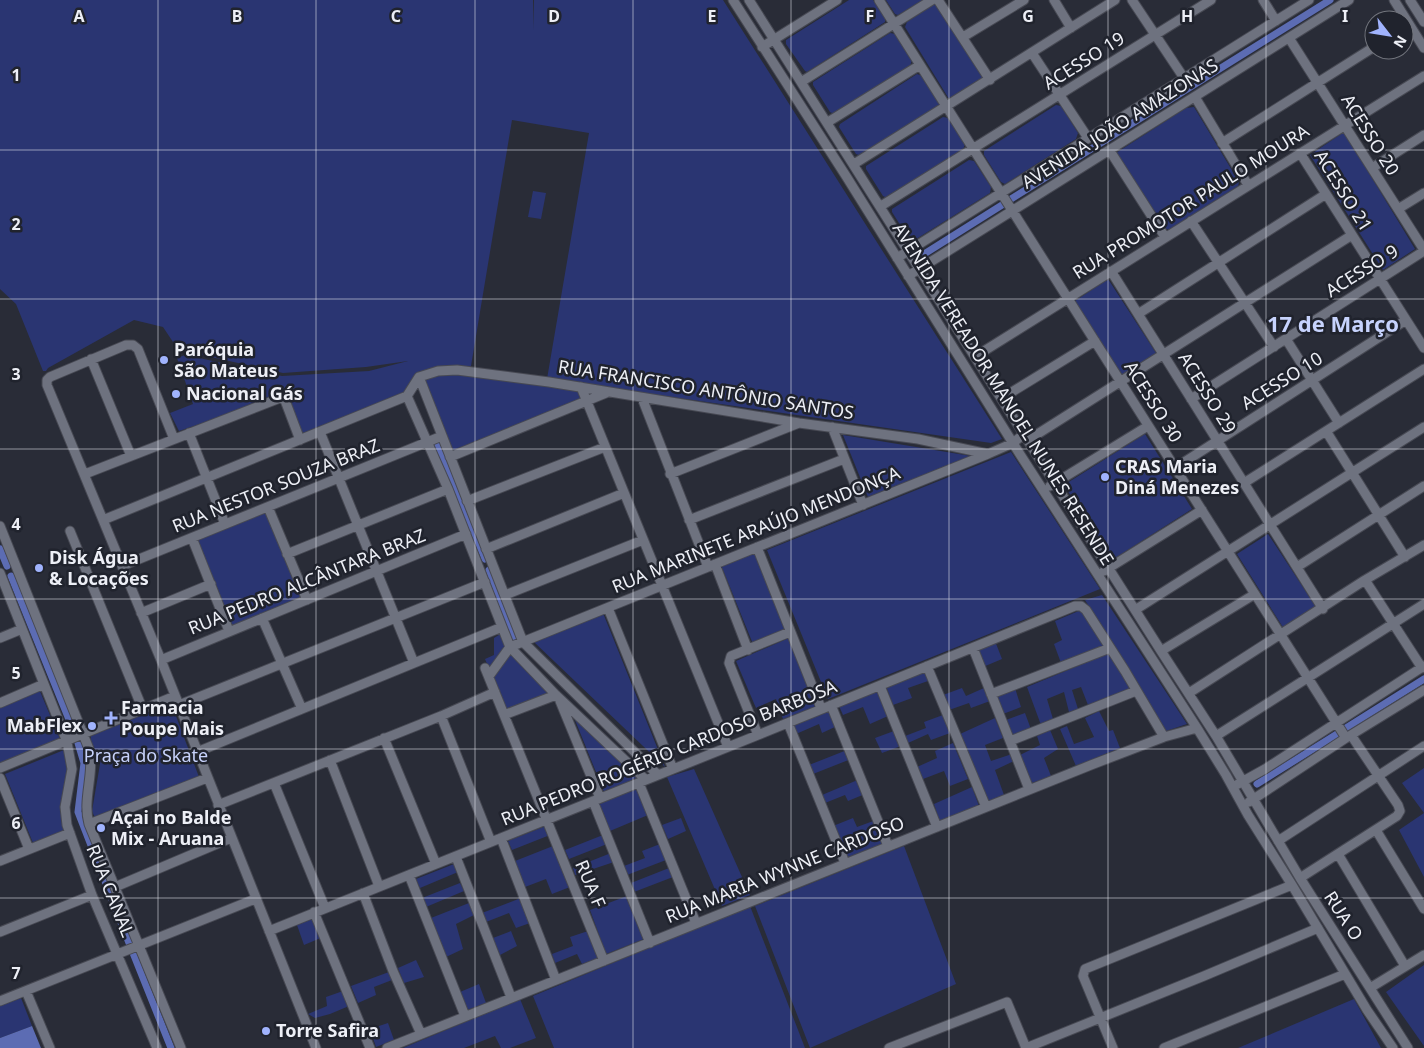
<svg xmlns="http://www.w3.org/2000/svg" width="1424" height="1048" font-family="'Noto Sans',sans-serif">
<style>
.green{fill:#2a3572}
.water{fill:#5c6cb3}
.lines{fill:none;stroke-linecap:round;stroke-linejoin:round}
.canal{stroke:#5c6cb3;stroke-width:7}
.minor-casing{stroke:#474953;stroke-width:11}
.minor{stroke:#6e727f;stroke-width:9}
.grid{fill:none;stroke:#edeff6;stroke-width:1;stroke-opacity:0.55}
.poi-dot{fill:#a0b3fd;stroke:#20232d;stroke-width:2}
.labels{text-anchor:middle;stroke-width:5;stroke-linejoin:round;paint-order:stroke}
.street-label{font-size:18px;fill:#edeff6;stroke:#20232d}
.poi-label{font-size:18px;font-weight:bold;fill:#edeff6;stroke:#20232d;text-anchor:start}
.park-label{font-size:18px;fill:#c7d2fb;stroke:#20232d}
.district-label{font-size:22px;font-weight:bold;fill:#c7d3fd;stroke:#20232d}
.grid-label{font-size:16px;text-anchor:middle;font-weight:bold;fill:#edeff6;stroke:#20232d;stroke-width:5;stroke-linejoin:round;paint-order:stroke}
</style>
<rect width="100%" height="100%" fill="#292c37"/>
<path class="green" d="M0 0H533V30L534 0H723L1002 439 991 443 547 379 589 133 512 120 471 366 466 371 581 387 586 401 453 453 419 377 410 390 300 440 279 398 179 431 170 413 193 404 177 358 185 355 282 376 369 371 408 361 366 367 283 373 184 351 175 345 163 327 134 320 48 368 46 371H43L16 304 0 289Z
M849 0H873L885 18V22L807 72 805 71 786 44V40Z
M886 0H923L898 15 895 14Z
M933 5H937L983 78 949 99 905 27 907 22Z
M890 33 895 34 912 60 910 66 834 114 830 112 813 85V82Z
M917 74 922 76 939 102V106L861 156 856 154 839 127 840 124Z
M1056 105 1061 106 1078 133 1076 139 1005 184 1001 182 984 155V151Z
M1194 107 1239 182 1238 186 1169 230 1162 227 1117 157 1116 153 1186 108Z
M943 117 948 118 965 144 963 150 887 198 883 196 866 169V166Z
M1344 132 1415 249 1383 270 1310 155Z
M969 160 974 161 991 187 990 193 913 241 909 239 892 212V209Z
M533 191 546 193 541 219 528 217Z
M1108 279 1156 353 1155 356 1125 375 1119 373 1075 301Z
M1145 434 1192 509 1112 560 1064 485Z
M843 435 971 456 868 497Z
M1011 452 1100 589 828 699 767 550Z
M267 511 302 598 233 627 197 540Z
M1268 534 1316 607 1284 629 1237 554Z
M758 551 786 631 753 644 721 565Z
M1102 595 1187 724 1166 731 1085 600Z
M1081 610 1105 646 1061 663 1054 644 1062 640 1055 621Z
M603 613 665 767 534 642Z
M502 633 551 694 507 712 485 659 494 655V638Z
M789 638 815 707 783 719 776 699 756 708 736 661Z
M995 641 1002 659 983 667 977 648Z
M1109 653 1131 689 1088 705 1081 687 1072 690 1078 709 1069 712 1064 692 1047 699 1053 719 1041 725 1027 687Z
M924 672 928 681 908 688 912 698 893 705 886 686Z
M962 688 966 696 984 688 990 701 971 708 969 703 949 710 943 695Z
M1015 688 1021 707 1003 714 996 695Z
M39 689 60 739 0 764V704Z
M877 691 888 716 870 724 863 707 843 715 839 706Z
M171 703 199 777 95 818 92 811 100 764 91 742V736Z
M830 710 837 726 822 733 819 724 796 734 792 725Z
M1099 711 1109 731 1113 730 1120 748 1076 766 1060 729 1067 726 1074 744 1094 737 1085 718Z
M1025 713 1032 732 1013 739 1006 720Z
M573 715 639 778 604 792Z
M943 715 950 733 931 740 928 734 908 743 905 736 926 728 924 722Z
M995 718 1003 738 985 745 991 761 1012 754 1014 761 995 770 1004 795 986 802 960 734Z
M1050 730 1058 749 1044 758 1051 776 1032 783 1020 755 1040 745 1037 736Z
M894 731 901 746 882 753 875 738Z
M953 743 968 779 950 786 944 771 923 779 917 767 937 758 935 751Z
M64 750 69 767 61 815 66 830 33 843 5 774Z
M847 750 851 759 813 774 809 765Z
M1424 768V813L1402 783Z
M694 769 750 895 722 906 667 777Z
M860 779 865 794 848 801 845 795 825 803 822 795Z
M972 787 979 806 940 822 934 804Z
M637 788 648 815 610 831 599 803Z
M1424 813V877L1399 830Z
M681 818 686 831 668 839 662 825Z
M853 818 857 827 876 820 884 843 846 858 833 826Z
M546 826 550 835 512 850 508 841Z
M603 835 607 844 569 859 565 850Z
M660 844 666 860 627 875 624 866 645 858 642 851Z
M553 846 570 887 552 894 546 879 525 887 515 861Z
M904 846 956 984 810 1048 755 906Z
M611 853 614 862 575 875 573 868Z
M454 864 458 872 420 888 416 879Z
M669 868 673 877 634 892 631 883Z
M460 883 464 891 426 907 422 898Z
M627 896 644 939 606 954 590 910Z
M521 898 530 923 516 928 509 913 486 922 482 913Z
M469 903 474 915 456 924 463 949 446 957 431 918Z
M750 906 805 1048H554L533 996Z
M314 918 323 937 304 945 297 925Z
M511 931 517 946 500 955 493 938Z
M588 931 599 958 582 964 577 954 555 963 552 954 573 946 570 937Z
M416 960 424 977 404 983 398 968Z
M1424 965V1046L1386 992Z
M389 972 392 980 374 987 376 995 358 1003 351 986Z
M479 984 486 1003 467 1010 460 992Z
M343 991 349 1006 330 1014 315 1018 308 1014 327 1006 326 997Z
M21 998 32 1026 0 1038V1006Z
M520 999 536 1038 510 1048H501L495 1036 464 1048H403Z
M1354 999 1381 1048H1238Z
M388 1023 394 1040 376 1047 370 1029Z"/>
<path class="water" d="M32 1026 41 1048H0V1038Z"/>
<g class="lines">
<path class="canal" d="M1011 199 1330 0
M921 256 1002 205
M436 441 485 559
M0 549 7 566
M489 570 515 638
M11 576 74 732
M1346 728 1424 679
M78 743 84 763 78 812 129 943
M1257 784 1337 734
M133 953 171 1048"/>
<defs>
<path id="minor" d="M733 0 846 176 1021 456 1197 728 1226 775 1248 815 1292 885 1367 1010 1393 1048
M749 0 1161 651 1216 736 1300 878 1408 1048
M879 0 1346 738
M938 0 990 80
M1054 0 1071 28
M1132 0 1184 78
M1263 0 1276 21
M1394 0 1424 48
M1410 0 1424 22
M963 37 1024 0
M1289 38 1424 250
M762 47 837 0
M1032 53 1088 138
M801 82 932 0
M1195 97 1248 185
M828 122 920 65
M1222 143 1374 47
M1110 151 1165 237
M1300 153 1424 348
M854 164 1115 0
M1372 168 1424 135
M881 206 1211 0
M1398 209 1424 193
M1191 221 1274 347
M897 258 1309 0
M1111 271 1323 609
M908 276 1349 0
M1138 314 1326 194
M1286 339 1339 423
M976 356 1424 76
M91 359 131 456
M419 377 438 371 457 370 549 382 799 423 918 439 988 454
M419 377 523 642 658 775
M581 387 728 747
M407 396 448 489 510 647 556 695 646 780
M407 396 419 377
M642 398 708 567
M1002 398 1095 341
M1191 399 1424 251
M832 427 863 505
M1326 431 1405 557
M320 432 414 663
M189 433 225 524
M174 439 138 349 133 345H126L50 377 47 380V385L161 660 316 1048
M1028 440 1352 235
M450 457 606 393
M1175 468 1406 320
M85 474 280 398 285 400 286 403 300 440
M670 474 799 423
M1244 483 1424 369
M1050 486 1148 426
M467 501 605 447
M268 507 307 600
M103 520 407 396
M689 520 844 459
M0 526 89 749C95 774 82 799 89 824L181 1048
M70 531 143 710
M192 538 229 631
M757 547 821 708
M486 549 624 493
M287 554 448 489
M715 564 748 650
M122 566 442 436
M1297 567 1424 486
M1104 571 1202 510
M0 573 67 742 72 769 65 807 67 825 92 895 157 1048
M1365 580 1422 668
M505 595 643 540
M608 608 673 769
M1135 610 1424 427
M141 613 211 584
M262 618 302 709
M0 638 22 629
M510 647 988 454 1013 443 1024 434
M973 648 1029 789
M1161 651 1255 594
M161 660 466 534
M927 666 986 807
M485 668 604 961
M489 676 510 647
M880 686 937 827
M1189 693 1365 580 1424 545
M991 694 1110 648
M560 701 600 798
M0 703 44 684
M179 705 485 582
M831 705 888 846
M504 715 556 695
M441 716 491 842
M788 723 845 863
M758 735 729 663 731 656 790 632
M1216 736 1424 604
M384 738 436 864
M1010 741 1136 691
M197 752 502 627
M330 760 379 886
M0 768 175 696
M0 778 29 849
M274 783 325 908
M639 783 696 923
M1238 784 1265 769 1424 666
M593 801 650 943
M1249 802 1346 738 1424 690
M218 805 441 716 495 692
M89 824 207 778
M1376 830 1424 909
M501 838 556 980
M1278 841 1424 746
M1338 854 1405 966
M456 857 511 997
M0 861 70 833
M409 875 465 1016
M1300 878 1397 816 1400 811 1398 805 1351 735
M115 887 231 838
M363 893 393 971 421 1034
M314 912 370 1048
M269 931 758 735 1075 606H1081L1086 610 1125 671 1164 737
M0 932 92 895
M1370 988 1424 955
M26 991 50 1048
M0 1001 255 899
M387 1048 1091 765 1164 737 1197 728
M889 1048 1007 1002 1026 1048
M1026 1048 1204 976 1318 928
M1113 1048 1083 976 1085 969 1292 885
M1164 1048 1345 974"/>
</defs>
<use href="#minor" class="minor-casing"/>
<use href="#minor" class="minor"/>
</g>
<path class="grid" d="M158 0V1048M316 0V1048M475 0V1048M633 0V1048M791 0V1048M949 0V1048M1108 0V1048M1266 0V1048M0 150H1424M0 299H1424M0 449H1424M0 599H1424M0 749H1424M0 898H1424"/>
<g class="poi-dot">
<circle cx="164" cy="360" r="5"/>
<circle cx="176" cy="394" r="5"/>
<circle cx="1105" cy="477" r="5"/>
<circle cx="39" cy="568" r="5"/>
<path d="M108.5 710.5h5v5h5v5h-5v5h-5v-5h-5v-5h5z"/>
<circle cx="92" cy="726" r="5"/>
<circle cx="101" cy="828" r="5"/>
<circle cx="266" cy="1031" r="5"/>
</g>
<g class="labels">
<g class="street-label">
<text transform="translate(1084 61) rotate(-32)" y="6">ACESSO 19</text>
<text transform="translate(1120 124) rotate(-32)" y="6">AVENIDA JOÃO AMAZONAS</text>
<text transform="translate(1370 135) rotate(58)" y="6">ACESSO 20</text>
<text transform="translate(1343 191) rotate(58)" y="6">ACESSO 21</text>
<text transform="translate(1191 202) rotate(-32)" y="6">RUA PROMOTOR PAULO MOURA</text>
<text transform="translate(1362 271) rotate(-32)" y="6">ACESSO 9</text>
<text transform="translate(1282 381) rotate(-32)" y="6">ACESSO 10</text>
<text transform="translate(706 390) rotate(9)" y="6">RUA FRANCISCO ANTÔNIO SANTOS</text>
<text transform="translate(1207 393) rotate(58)" y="6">ACESSO 29</text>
<text transform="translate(1003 394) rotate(58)" y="6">AVENIDA VEREADOR MANOEL NUNES RESENDE</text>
<text transform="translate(1153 402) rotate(58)" y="6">ACESSO 30</text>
<text transform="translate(276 486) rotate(-22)" y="6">RUA NESTOR SOUZA BRAZ</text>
<text transform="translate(756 530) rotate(-22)" y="6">RUA MARINETE ARAÚJO MENDONÇA</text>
<text transform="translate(307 582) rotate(-22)" y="6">RUA PEDRO ALCÂNTARA BRAZ</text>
<text transform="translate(669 753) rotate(-22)" y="6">RUA PEDRO ROGÉRIO CARDOSO BARBOSA</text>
<text transform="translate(785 870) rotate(-22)" y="6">RUA MARIA WYNNE CARDOSO</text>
<text transform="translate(590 884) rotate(67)" y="6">RUA F</text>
<text transform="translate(110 891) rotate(68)" y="6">RUA CANAL</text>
<text transform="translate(1343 916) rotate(57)" y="6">RUA O</text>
</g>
<g class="poi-label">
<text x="174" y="356">Paróquia<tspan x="174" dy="21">São Mateus</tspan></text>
<text x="186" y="400">Nacional Gás</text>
<text x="1115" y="473">CRAS Maria<tspan x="1115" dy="21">Diná Menezes</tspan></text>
<text x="49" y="564">Disk Água<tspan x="49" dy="21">&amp; Locações</tspan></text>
<text x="121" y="714">Farmacia<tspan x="121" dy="21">Poupe Mais</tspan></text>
<text x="82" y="732" text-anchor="end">MabFlex</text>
<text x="111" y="824">Açai no Balde<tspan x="111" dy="21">Mix - Aruana</tspan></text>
<text x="276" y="1037">Torre Safira</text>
</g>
<g class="park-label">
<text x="146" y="762">Praça do Skate</text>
</g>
<g class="district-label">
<text x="1333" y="332">17 de Março</text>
</g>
</g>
<g class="grid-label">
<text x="79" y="22">A</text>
<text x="237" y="22">B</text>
<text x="396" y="22">C</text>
<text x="554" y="22">D</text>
<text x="712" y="22">E</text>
<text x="870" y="22">F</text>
<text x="1028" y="22">G</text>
<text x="1187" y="22">H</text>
<text x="1345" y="22">I</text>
<text x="16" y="81">1</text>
<text x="16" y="230">2</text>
<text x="16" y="380">3</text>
<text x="16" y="530">4</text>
<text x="16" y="679">5</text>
<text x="16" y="829">6</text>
<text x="16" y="979">7</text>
</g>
<g transform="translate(1389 35) rotate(121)"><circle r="24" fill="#20232d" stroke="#72757d"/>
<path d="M0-4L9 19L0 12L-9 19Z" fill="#a0b3fd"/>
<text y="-8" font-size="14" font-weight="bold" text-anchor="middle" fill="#edeff6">N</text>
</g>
</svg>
